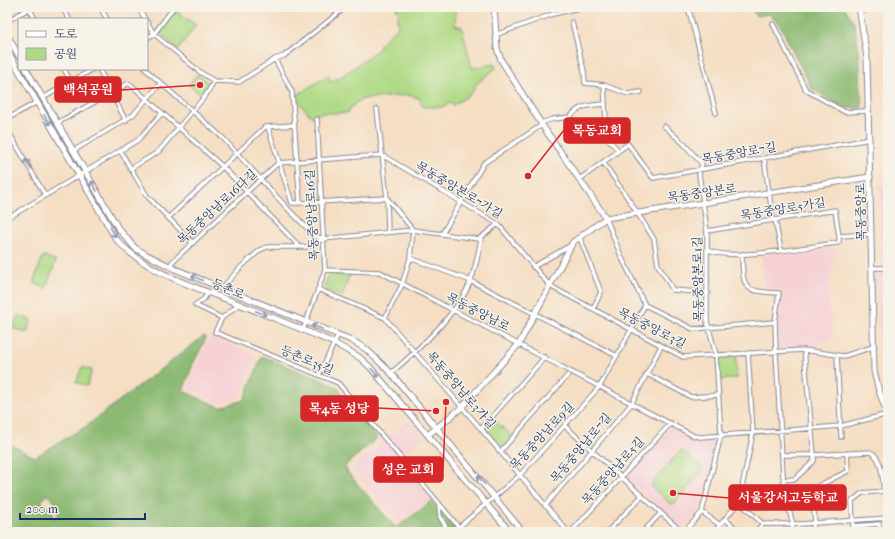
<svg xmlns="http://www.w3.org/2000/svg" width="895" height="539" font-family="'IM FELL French Canon','Noto Serif KR',serif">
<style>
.built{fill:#f6cfd5}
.green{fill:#b0da86;stroke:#668472}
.forest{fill:#8cba73;stroke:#547468;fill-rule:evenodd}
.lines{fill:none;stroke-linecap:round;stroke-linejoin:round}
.street-casing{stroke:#888690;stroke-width:5.5}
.secondary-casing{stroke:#888690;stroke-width:7}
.street{stroke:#fff;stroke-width:3.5}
.secondary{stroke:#fff;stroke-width:5}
.oneway{stroke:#8d97ae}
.labels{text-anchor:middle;stroke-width:3;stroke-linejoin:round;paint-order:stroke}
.street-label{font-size:12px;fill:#1b2f5e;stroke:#f7f3e8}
.leader{fill:none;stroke:#d62828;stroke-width:1.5}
.callout-dot{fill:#d62828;stroke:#f7f3e8;stroke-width:1.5}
.callout{fill:#d62828;stroke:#d62828;stroke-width:1.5}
.callout-label{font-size:13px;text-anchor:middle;font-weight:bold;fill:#fff}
</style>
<rect width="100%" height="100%" fill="#f7f3e8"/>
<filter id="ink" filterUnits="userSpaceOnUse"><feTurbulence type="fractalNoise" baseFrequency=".025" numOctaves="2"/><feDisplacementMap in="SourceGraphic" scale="8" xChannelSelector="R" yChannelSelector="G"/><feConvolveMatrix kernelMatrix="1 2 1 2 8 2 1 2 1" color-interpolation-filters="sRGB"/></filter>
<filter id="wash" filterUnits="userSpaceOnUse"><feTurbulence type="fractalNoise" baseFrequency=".012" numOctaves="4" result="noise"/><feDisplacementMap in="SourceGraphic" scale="16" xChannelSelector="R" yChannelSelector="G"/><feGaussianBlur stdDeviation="0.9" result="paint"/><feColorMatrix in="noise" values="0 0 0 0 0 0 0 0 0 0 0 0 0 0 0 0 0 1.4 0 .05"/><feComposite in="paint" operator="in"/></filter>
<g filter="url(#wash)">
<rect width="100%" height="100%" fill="#f5dec3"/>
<path class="built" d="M888 185V262H880L879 186Z
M836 248 828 294 833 337 818 342 819 348 810 346 779 348V319L783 290 765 289 761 255Z
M888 273V361L882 365 879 338 875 274Z
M210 336 258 356 241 396 221 403 187 389Z
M409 420 423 437 399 458 432 498 399 524 352 468Z
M670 428 693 438 718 437 699 511 682 529 624 476Z"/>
<path class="green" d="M395 7H456L455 25 462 27 472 68 494 64 496 68 476 84 473 91 466 97 453 105 449 103 442 107H423L419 98 408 95 363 99 355 103 347 113H320L312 117 298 102 296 96 328 75 330 82 341 77 380 48V44L398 27 397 19 399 13Z
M175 10 196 25 178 50 160 33V30Z
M197 74 210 84 203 96 189 85Z
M43 256 56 261 46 288 33 283Z
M329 274H350L342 296 326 290 324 286Z
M18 315 31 320 27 333 13 328Z
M719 355H736L737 378 720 380Z
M82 367 92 370 87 386 76 382Z
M494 420 512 436 503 447 497 446 484 429Z
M681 450 701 466 702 471 676 502 671 504 653 488 652 483Z"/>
<path class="forest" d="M751 7H844L854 22 859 50 862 108H844L812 89 780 25 769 14 756 16Z
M204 336 206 338 193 364 183 391 220 407 244 400 262 356 336 386 377 438 347 464 345 467 348 473 396 528 432 501 458 532H7V514L10 510 7 506V443L35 457 85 427ZM47 494C55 500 57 507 58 517L53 519V512L41 501Z"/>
</g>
<g filter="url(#ink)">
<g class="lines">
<defs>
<path id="street" d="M62 7 69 19
M100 7 107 19
M138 7 145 19
M622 7 623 10
M688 7 716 113
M29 8 35 19
M7 21 32 7
M147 22 154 34 200 72 214 81 239 82 275 59 284 56 346 7
M572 22 584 71 585 83 604 85 607 138 618 150
M773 24 806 90 845 112 869 111
M495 35 553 14 583 7
M147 38 154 34 174 7
M275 59 292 92 300 203 387 198 413 230 410 258 402 285 385 318
M64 69 71 82
M99 69 126 121
M145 69 223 138 288 209 315 236 323 239
M604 85 628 94 641 92
M43 98 93 69
M377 109 387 198 388 232
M7 119 37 102
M57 123 127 84H130L223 167 300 247
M541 123 553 119 570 117C579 105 591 105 605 104
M664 126 685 145 702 164 699 174 707 231V321L716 355 721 435 702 512 684 532
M268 127 292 203H300
M7 129 45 195
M73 151 133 115 161 83
M121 152 147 196 193 243
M764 158 773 220
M603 162 627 197 654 239 658 265 673 290 708 293
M130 169 158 152 206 95 214 81
M580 179 628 144 653 178 870 139
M7 217 13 215 138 140 162 113
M168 218 265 127 294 125
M606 218 621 256 645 305 693 329 775 322
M775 220 781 250
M707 231 835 210 839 236
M442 234 484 163 542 125
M580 238 601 292 593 309
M708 250C727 262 811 246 837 243L839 242V236L871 234
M742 254C743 290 743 291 779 293L775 322 776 352 784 492 793 524 792 532
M410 258 471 281 617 356
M170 267 172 262 278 163 382 155 498 224 550 286 683 357 804 350 844 356 873 347
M533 267 571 245
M872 268H888
M325 270 380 272 694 436 700 437 841 426 888 414
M222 288 242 266 260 250 267 247H306L323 239 413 230 479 239
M318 289 385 318 481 429 568 532
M208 292 204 299 195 305 222 318 215 332 338 383 463 532
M222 318 239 304
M303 330 325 270 317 119
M804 350 814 455 870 452C883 457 882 479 884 491H888
M837 355 841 437
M391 373C418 350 459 313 471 280 476 267 478 253 481 240L479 239 498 224
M647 374 691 397 719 395
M319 375 338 335
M566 427 682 532
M481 429 545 357
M500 452 568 375
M782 455H814V461L795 479 784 480
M784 488 816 487 848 471 847 453
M812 488 815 523
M739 502 763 524H800L888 518
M439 504 440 517 449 532
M545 506 632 403 661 346
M702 512 720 525
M725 519 740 532
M813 523 814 532
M459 527 520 475 600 386 645 305
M571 532 671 423
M607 532 642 496
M643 532 661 513
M714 532 739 502 753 433 748 353
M755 532 763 524
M880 532 879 524 853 526 852 501 862 493 884 491"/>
<path id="secondary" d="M494 7 497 48 501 60 542 125 606 218 870 177
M859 7 867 58 874 371 879 391 888 415
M7 35 19 56
M7 50 116 239C146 274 202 289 244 306 274 318 304 330 334 343L359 357 370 367 510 532
M26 69 118 228 135 248 147 255 175 269 351 340 366 349 391 373 523 532
M428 435 461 408 519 344 573 242 606 218"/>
</defs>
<use href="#street" class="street-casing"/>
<use href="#secondary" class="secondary-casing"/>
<use href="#street" class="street"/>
<use href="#secondary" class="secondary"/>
</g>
<defs><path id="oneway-shaft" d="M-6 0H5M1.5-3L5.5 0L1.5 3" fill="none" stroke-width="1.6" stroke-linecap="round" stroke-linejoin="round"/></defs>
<g class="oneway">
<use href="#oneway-shaft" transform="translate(47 120) rotate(60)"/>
<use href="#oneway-shaft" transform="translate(28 164) rotate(-120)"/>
<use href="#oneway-shaft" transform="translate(94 186) rotate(-120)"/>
<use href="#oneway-shaft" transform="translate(113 232) rotate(60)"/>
<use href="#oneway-shaft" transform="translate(197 278) rotate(-158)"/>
<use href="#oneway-shaft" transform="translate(261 313) rotate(22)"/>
<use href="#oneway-shaft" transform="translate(317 327) rotate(-158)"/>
<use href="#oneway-shaft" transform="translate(375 373) rotate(50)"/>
<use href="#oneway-shaft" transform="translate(481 480) rotate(-130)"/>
</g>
</g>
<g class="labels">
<g class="street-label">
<text transform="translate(739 153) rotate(-10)" y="4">목동중앙로7길</text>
<text transform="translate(459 190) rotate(31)" y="4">목동중앙본로7가길</text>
<text transform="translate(702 193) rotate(-8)" y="4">목동중앙본로</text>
<text transform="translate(217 207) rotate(-43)" y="4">목동중앙남로16다길</text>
<text transform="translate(783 209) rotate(-9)" y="4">목동중앙로5가길</text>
<text transform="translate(861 212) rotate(-91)" y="4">목동중앙로</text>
<text transform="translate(312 215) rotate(-93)" y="4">목동중앙남로16길</text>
<text transform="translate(698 279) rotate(-91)" y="4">목동중앙본로1길</text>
<text transform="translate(228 289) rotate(22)" y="4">등촌로</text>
<text transform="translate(478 312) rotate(27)" y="4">목동중앙남로</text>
<text transform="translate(652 328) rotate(27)" y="4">목동중앙로3길</text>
<text transform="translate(307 360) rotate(23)" y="4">등촌로35길</text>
<text transform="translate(461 390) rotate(49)" y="4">목동중앙남로3가길</text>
<text transform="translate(542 436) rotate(-47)" y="4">목동중앙남로9길</text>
<text transform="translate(581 448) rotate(-50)" y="4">목동중앙남로7길</text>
<text transform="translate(613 471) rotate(-48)" y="4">목동중앙남로5길</text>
</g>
</g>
<path class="leader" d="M200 85L121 90M528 176L564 130M436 411L378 408M446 402L443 469M673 493L729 498"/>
<g class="callout-dot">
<circle cx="200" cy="85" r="4"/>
<circle cx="528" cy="176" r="4"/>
<circle cx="436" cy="411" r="4"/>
<circle cx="446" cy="402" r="4"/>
<circle cx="673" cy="493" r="4"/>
</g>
<g class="callout">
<rect x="55" y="77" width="66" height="25" rx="4"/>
<rect x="564" y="118" width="66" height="25" rx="4"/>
<rect x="301" y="396" width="77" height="25" rx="4"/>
<rect x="374" y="457" width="69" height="25" rx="4"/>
<rect x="729" y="485" width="117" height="25" rx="4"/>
</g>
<g class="callout-label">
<text x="88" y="94">백석공원</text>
<text x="597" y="135">목동교회</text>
<text x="339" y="413">목4동 성당</text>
<text x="408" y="474">성은 교회</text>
<text x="788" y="502">서울강서고등학교</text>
</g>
<rect width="895" height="539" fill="none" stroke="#f7f3e8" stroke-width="24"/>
<rect x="18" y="18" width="130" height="52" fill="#f7f3e8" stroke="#9fa5b1"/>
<rect x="26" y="31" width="20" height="6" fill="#ffffff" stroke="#9fa5b1"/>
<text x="54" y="38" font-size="12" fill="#1b2f5e">도로</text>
<rect x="26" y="48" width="20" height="12" fill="#b0da86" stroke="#9fa5b1"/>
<text x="54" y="58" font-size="12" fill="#1b2f5e">공원</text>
<path d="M20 513v6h125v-6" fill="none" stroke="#1b2f5e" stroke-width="2"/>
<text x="26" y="513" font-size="12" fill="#1b2f5e" stroke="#f7f3e8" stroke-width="3" paint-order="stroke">200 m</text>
</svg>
